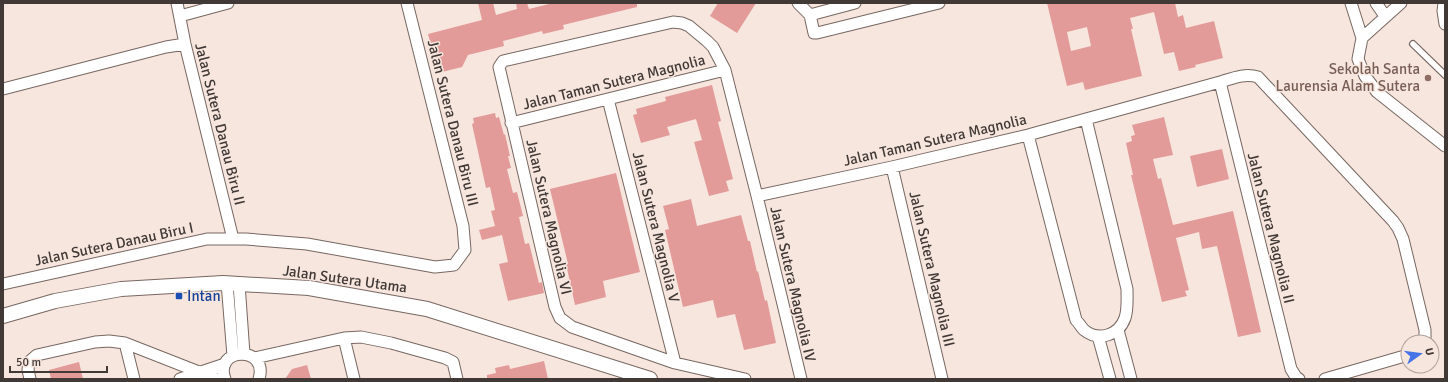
<svg xmlns="http://www.w3.org/2000/svg" width="1448" height="382" font-family="Signika,sans-serif">
<style>
.building{fill:#e29b99;fill-rule:evenodd}
.lines{fill:none;stroke-linecap:round;stroke-linejoin:round}
.service-casing{stroke:#766760;stroke-width:8}
.minor-casing{stroke:#766760;stroke-width:13}
.tertiary-casing{stroke:#766760;stroke-width:16}
.service{stroke:#fff;stroke-width:5.5}
.minor{stroke:#fff;stroke-width:11}
.tertiary{stroke:#fff;stroke-width:14}
.education-dot{fill:#8d6e63;stroke:#f7e6de;stroke-width:1.5}
.transit-dot{fill:#1a4fb4;stroke:#f7e6de;stroke-width:1.5}
.labels{text-anchor:middle;stroke-width:3;stroke-linejoin:round;paint-order:stroke}
.education-label{font-size:15px;fill:#785e54;stroke:#f7e6de;text-anchor:end}
.street-label{font-size:15px;fill:#403936;stroke:#f7e6de}
.transit-label{font-size:15px;fill:#164399;stroke:#f7e6de;text-anchor:start}
</style>
<rect width="100%" height="100%" fill="#f7e6de"/>
<path class="building" d="M478 3H493L496 15 517 9 516 3H527L529 9 553 3H637V7L563 25 564 29 543 34 542 31 503 41 504 46 468 55 462 67 438 73 428 34 482 20Z
M718 3H756L737 33 710 16Z
M1047 3H1175L1178 17 1183 15 1186 28 1214 21 1223 58 1195 65 1196 67 1179 71 1174 52 1164 54 1154 12 1130 18 1133 29H1131L1142 76 1085 90 1083 82 1067 86ZM1087 27 1091 46 1071 51 1067 32Z
M712 85 721 121 718 122 733 179 726 181 729 191 709 196 694 142 702 140 696 119 667 127 670 135 641 143 633 115 637 114 636 109 666 101 665 97Z
M495 113 496 118 499 117 504 135 505 134 510 156H508L511 168 507 169 513 193 517 192 523 216 519 217 525 244 529 243 539 283 542 282 544 293 508 301 499 264 508 262 502 235 482 240 479 230 495 226 491 211 495 210 490 187 486 188 472 124 474 123 473 118Z
M1164 117 1173 155 1153 159 1158 179 1161 178 1173 225 1233 211 1261 332 1238 337 1217 246 1202 249 1199 232 1176 238 1189 290 1185 291 1187 296 1162 302 1131 175H1133L1126 143 1132 141 1131 136 1135 135 1132 125Z
M1222 149 1229 179 1197 187 1190 156Z
M616 173 640 272 603 281 606 297 575 305 566 264H568L550 189Z
M691 199 697 226 741 215 748 241H750L757 272 758 271 765 301 767 300 776 343 744 350 735 314 717 318 713 300 683 307 665 230 669 229 663 206Z
M544 361 548 379H487V375L496 373 495 368 509 365 510 369Z
M79 362 83 379H51L49 370Z
M307 365 311 379H285L292 369Z"/>
<g class="lines">
<defs>
<path id="service" d="M1413 44 1445 75"/>
<path id="minor" d="M177 3 185 44 233 239
M798 3 810 15
M855 3 810 15 814 33H817L939 3
M1351 3 1362 38
M1376 3 1385 16
M1401 3 1362 38 1358 59 1365 76 1377 92 1445 146
M1444 3 1443 11 1445 24
M180 16 228 3
M1220 82 1291 369 1296 377 1299 379
M3 89 166 47 185 44
M608 99 675 363
M511 123 725 70
M1028 135 1076 320C1079 323 1081 327 1084 330 1099 342 1119 335 1125 318 1128 309 1127 299 1127 289L1086 119
M892 167 942 379
M757 196 892 167 1028 135 1220 82C1233 78 1245 73 1258 77L1393 221 1398 228 1403 239 1425 330V338L1423 342
M227 283 233 356
M3 284 207 239H246L307 244 435 267 454 265 465 250 463 226 407 3
M239 284 244 354
M1118 330 1131 379
M1098 336 1110 379
M344 338 354 379
M125 343 134 379
M255 358 344 338 361 337 391 343 445 358 453 362 457 379
M30 379 28 370 29 362 37 355 95 342 109 341 125 343 217 379
M180 379 225 364
M225 379C213 347 269 345 259 379
M745 379 675 363 572 327 560 318 555 307 499 67 503 61 673 22 682 23 689 26 707 41 713 47 725 70 757 196 801 379
M1325 379 1408 355"/>
<path id="tertiary" d="M3 316 55 301 121 289 223 283 309 288 427 309 650 379"/>
</defs>
<use href="#service" class="service-casing"/>
<use href="#minor" class="minor-casing"/>
<use href="#tertiary" class="tertiary-casing"/>
<use href="#service" class="service"/>
<use href="#minor" class="minor"/>
<use href="#tertiary" class="tertiary"/>
</g>
<circle class="education-dot" cx="1428" cy="78" r="4"/>
<rect class="transit-dot" x="175" y="292" width="8" height="8" rx="2"/>
<g class="labels">
<g class="education-label">
<text x="1420" y="74">Sekolah Santa<tspan x="1420" dy="17">Laurensia Alam Sutera</tspan></text>
</g>
<g class="street-label">
<text transform="translate(614 82) rotate(-14)" y="5">Jalan Taman Sutera Magnolia</text>
<text transform="translate(453 123) rotate(76)" y="5">Jalan Sutera Danau Biru III</text>
<text transform="translate(220 124) rotate(76)" y="5">Jalan Sutera Danau Biru II</text>
<text transform="translate(935 140) rotate(-13)" y="5">Jalan Taman Sutera Magnolia</text>
<text transform="translate(549 217) rotate(77)" y="5">Jalan Sutera Magnolia VI</text>
<text transform="translate(656 227) rotate(76)" y="5">Jalan Sutera Magnolia V</text>
<text transform="translate(1271 228) rotate(76)" y="5">Jalan Sutera Magnolia II</text>
<text transform="translate(114 244) rotate(-12)" y="5">Jalan Sutera Danau Biru I</text>
<text transform="translate(932 269) rotate(77)" y="5">Jalan Sutera Magnolia III</text>
<text transform="translate(345 279) rotate(8)" y="5">Jalan Sutera Utama</text>
<text transform="translate(793 284) rotate(77)" y="5">Jalan Sutera Magnolia IV</text>
</g>
<g class="transit-label">
<text x="187" y="301">Intan</text>
</g>
</g>
<rect width="1448" height="382" fill="none" stroke="#403936" stroke-width="8"/>
<g transform="translate(1420 354) rotate(76)"><circle r="19" fill="#f7e6de" stroke="#aea19b"/>
<path d="M0-3L7 15L0 10L-7 15Z" fill="#4474e5"/>
<text y="-6" font-size="11" font-weight="bold" text-anchor="middle" fill="#403936">U</text>
</g>
<path d="M10 366v6h97v-6" fill="none" stroke="#403936" stroke-width="2"/>
<text x="16" y="366" font-size="12" fill="#403936" stroke="#f7e6de" stroke-width="3" paint-order="stroke">50 m</text>
</svg>
